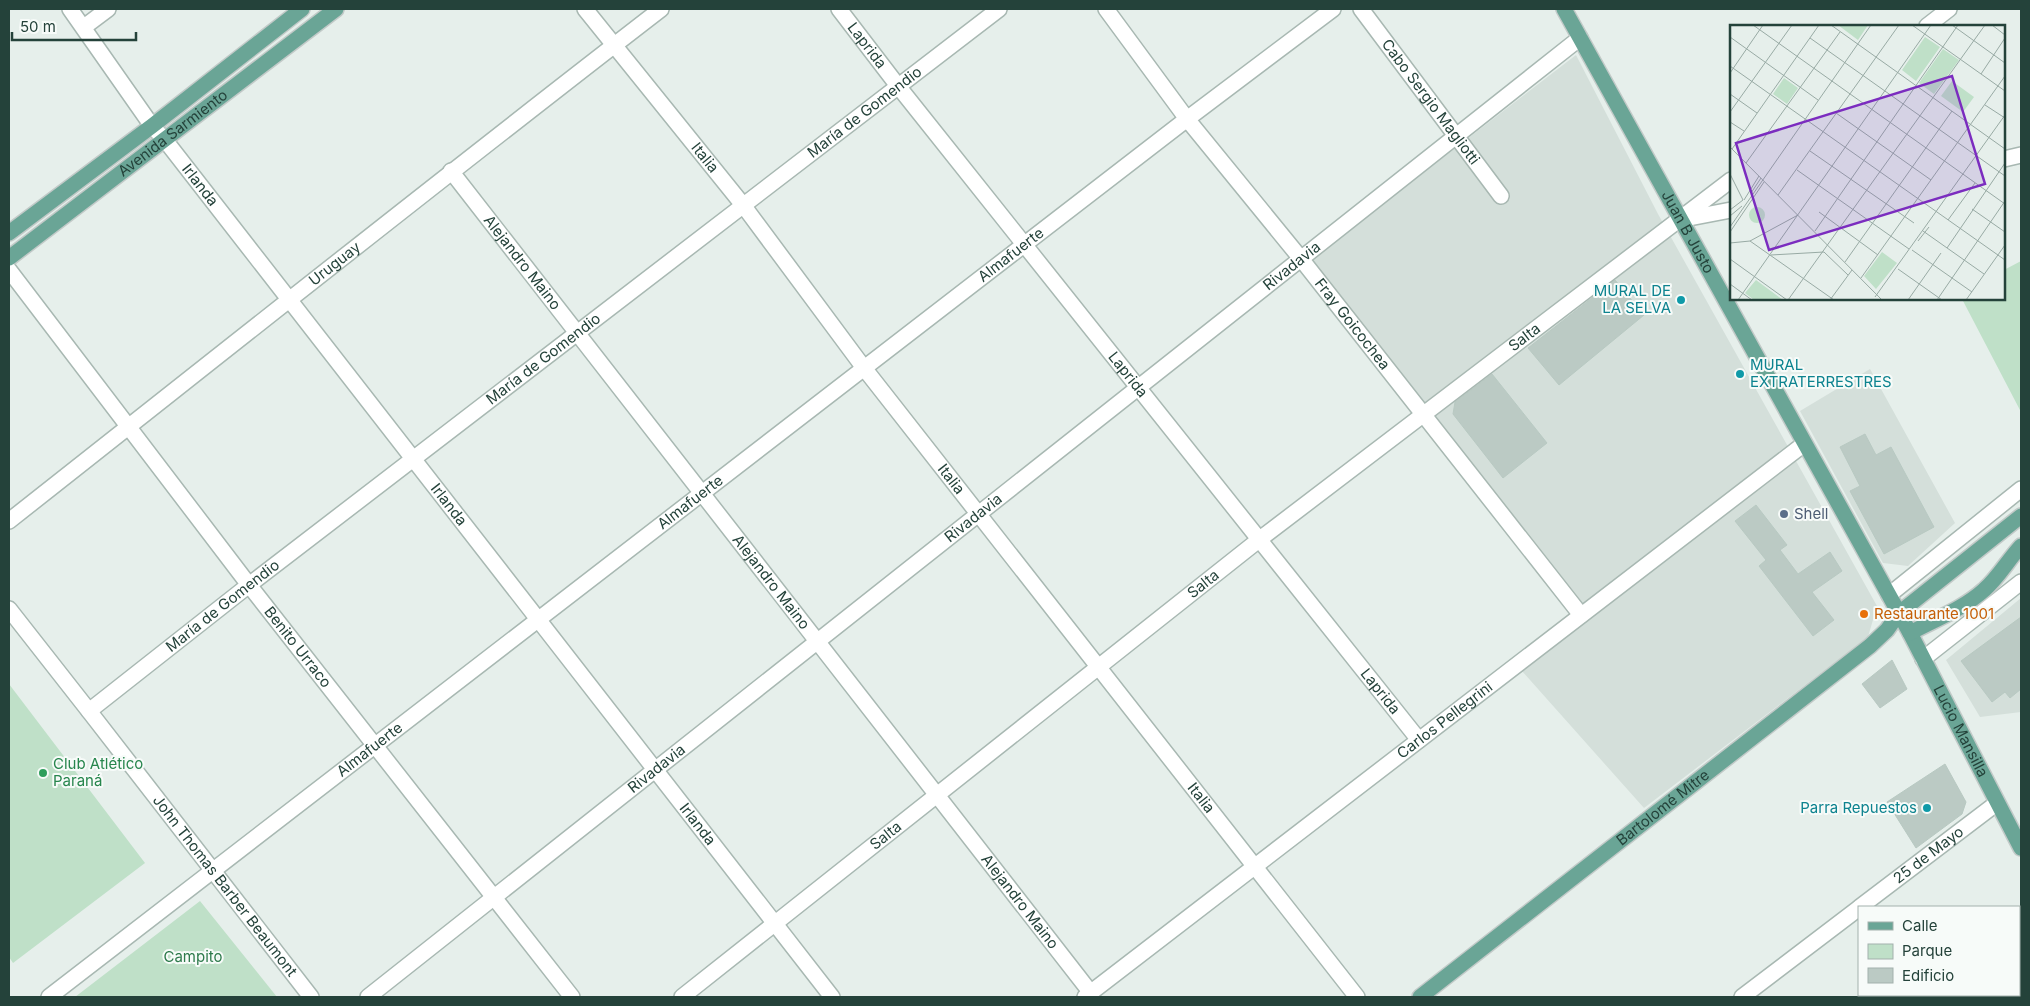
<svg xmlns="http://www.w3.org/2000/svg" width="2030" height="1006" font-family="Inter,sans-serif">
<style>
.built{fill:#d4dfda}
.green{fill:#bfe0c8}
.building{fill:#bbcac4;stroke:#b8c9c2}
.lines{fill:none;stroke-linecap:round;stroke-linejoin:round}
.minor-casing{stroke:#a8b8b2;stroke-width:18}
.major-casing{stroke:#c2cac8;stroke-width:18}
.minor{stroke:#fff;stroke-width:15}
.major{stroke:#6aa596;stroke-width:15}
.culture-dot{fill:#0f9aa8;stroke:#f7fbf9;stroke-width:2}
.service-dot{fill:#5c6f8a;stroke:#f7fbf9;stroke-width:2}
.food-dot{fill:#e8710a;stroke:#f7fbf9;stroke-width:2}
.leisure-dot{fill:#2e9e5b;stroke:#f7fbf9;stroke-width:2}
.labels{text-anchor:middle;stroke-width:4;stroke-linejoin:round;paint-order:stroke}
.street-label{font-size:15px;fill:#24423a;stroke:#f7fbf9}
.culture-label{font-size:15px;fill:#0d838f;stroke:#f7fbf9;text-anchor:end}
.service-label{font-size:15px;fill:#4e5e75;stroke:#f7fbf9;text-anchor:start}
.food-label{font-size:15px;fill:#c56008;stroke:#f7fbf9;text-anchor:start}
.leisure-label{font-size:15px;fill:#27864d;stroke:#f7fbf9;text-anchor:start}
.park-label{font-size:15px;fill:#2d7a4b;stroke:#f7fbf9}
.inset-road{fill:none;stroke:#98aaa4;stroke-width:1}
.view{fill:#7b2cbf;fill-opacity:0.15;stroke:#7b2cbf;stroke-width:2.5}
.inset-edge{fill:none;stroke:#24423a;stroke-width:2.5}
</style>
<rect width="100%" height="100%" fill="#e6efeb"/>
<path class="built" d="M1576 55 1658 214 1877 606 1868 637 1644 808 1521 670 1591 617 1309 261Z
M1870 369 1955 523 1908 566 1883 563 1800 411Z
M2021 598V712L1980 717 1946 660Z"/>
<path class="green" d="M2021 261V412L1962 299H2004V270Z
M9 684 145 863 13 963 9 957Z
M200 901 277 997H75Z"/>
<path class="building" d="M1615 280 1644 315 1559 385 1528 348Z
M1492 374 1547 443 1503 478 1453 414 1455 402Z
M1865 434 1876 455 1891 447 1934 527 1884 554 1850 491 1860 486 1840 447Z
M1756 505 1787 545 1780 550 1798 574 1830 552 1842 571 1812 592 1834 620 1813 636 1759 566 1766 560 1735 521Z
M2021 617V689L2010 698 2005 692 1992 702 1961 661Z
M1892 660 1907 689 1880 708 1862 684Z
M1945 764 1966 802 1962 814 1916 848 1887 802Z"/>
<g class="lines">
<defs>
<g id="minor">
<path id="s1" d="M70 9 152 126 165 140 832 997"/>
<path id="s2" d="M585 9 743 205 864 368 1357 997"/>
<path id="s3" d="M839 9 898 86 1419 740"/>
<path id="s4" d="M1106 9 1187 119 1302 260 1581 615"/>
<path id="s5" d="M1361 9 1501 196"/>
<path d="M1927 26 1949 9"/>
<path d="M84 27 108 9"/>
<path d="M2004 159 2021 155"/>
<path id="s6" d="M451 171 1091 993"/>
<path d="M1684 219 1731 210"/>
<path id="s7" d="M9 270 249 585 572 997"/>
<path id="s8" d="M9 521C226 350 442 178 661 9"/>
<path d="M1889 595 2021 489"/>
<path id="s9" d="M9 609 89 711 311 997"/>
<path d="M1923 659 2021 582"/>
<path id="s10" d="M89 711 249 585 999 9"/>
<path id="s11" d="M1860 907 1997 803"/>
<path id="s12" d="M49 997 1187 119 1333 9"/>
<path id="s13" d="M368 997 1580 38"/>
<path id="s14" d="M682 997 1260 539 1731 180"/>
<path id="s15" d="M1085 997 1804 444"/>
<path d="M1742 997 1859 908"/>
</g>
<g id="major">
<path id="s16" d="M1564 9 1910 633 2021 848"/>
<path d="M9 233 152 126 302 9"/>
<path id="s17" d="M9 258 336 9"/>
<path d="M1910 633C1934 620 1963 609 1984 590 1998 578 2008 560 2021 546"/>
<path id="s18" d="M1420 997 1870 646 1887 630 1899 613 2021 516"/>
</g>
</defs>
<use href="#minor" class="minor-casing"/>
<use href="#major" class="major-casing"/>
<use href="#minor" class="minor"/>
<use href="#major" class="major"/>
</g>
<g class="culture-dot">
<circle cx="1681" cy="300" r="5"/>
<circle cx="1740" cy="374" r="5"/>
<circle cx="1927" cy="808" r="5"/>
</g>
<circle class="service-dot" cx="1784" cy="514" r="5"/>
<circle class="food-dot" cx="1864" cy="614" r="5"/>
<circle class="leisure-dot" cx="43" cy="773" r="5"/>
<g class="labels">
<g class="street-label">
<text dy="5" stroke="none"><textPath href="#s3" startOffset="46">Laprida</textPath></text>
<text dy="5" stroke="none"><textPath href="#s5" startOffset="116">Cabo Sergio Magliotti</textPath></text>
<text dy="5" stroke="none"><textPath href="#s10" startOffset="980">María de Gomendio</textPath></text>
<text dy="5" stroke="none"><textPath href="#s17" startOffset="206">Avenida Sarmiento</textPath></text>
<text dy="5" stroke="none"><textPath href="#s2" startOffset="191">Italia</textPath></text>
<text dy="5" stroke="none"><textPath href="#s1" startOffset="219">Irlanda</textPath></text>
<text dy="5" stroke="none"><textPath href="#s16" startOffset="255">Juan B Justo</textPath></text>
<text dy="5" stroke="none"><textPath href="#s12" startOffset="1215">Almafuerte</textPath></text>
<text dy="5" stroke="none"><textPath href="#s6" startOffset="116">Alejandro Maino</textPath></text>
<text dy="5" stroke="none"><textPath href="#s8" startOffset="415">Uruguay</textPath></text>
<text dy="5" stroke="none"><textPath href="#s13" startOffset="1178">Rivadavia</textPath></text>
<text dy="5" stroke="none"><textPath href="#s4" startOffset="400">Fray Goicochea</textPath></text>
<text dy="5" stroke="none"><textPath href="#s14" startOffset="1070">Salta</textPath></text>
<text dy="5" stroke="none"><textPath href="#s10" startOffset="575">María de Gomendio</textPath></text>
<text dy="5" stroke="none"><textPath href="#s3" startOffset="466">Laprida</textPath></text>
<text dy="5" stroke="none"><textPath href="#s2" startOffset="596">Italia</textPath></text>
<text dy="5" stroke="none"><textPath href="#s12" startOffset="810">Almafuerte</textPath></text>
<text dy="5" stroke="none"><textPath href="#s1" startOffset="624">Irlanda</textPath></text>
<text dy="5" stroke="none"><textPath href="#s13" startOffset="772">Rivadavia</textPath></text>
<text dy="5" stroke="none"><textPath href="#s6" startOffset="521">Alejandro Maino</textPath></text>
<text dy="5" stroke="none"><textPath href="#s14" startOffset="665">Salta</textPath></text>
<text dy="5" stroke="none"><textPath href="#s10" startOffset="170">María de Gomendio</textPath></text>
<text dy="5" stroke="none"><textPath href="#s7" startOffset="475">Benito Urraco</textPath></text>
<text dy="5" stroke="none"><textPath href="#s3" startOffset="871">Laprida</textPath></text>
<text dy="5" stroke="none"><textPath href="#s15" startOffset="454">Carlos Pellegrini</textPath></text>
<text dy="5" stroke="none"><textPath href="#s16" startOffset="824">Lucio Mansilla</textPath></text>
<text dy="5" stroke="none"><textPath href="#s12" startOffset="405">Almafuerte</textPath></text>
<text dy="5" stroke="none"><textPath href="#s13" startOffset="368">Rivadavia</textPath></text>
<text dy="5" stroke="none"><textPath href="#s2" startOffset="1001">Italia</textPath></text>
<text dy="5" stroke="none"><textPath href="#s18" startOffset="308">Bartolomé Mitre</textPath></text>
<text dy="5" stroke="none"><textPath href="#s1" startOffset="1029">Irlanda</textPath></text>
<text dy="5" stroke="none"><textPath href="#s14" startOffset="260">Salta</textPath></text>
<text dy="5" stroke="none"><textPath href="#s11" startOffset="86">25 de Mayo</textPath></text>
<text dy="5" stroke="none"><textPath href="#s9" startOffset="351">John Thomas Barber Beaumont</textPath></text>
<text dy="5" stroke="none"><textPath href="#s6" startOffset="926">Alejandro Maino</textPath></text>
</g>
<g class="culture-label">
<text x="1671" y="296">MURAL DE<tspan x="1671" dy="17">LA SELVA</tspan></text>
<text x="1750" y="370" text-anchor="start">MURAL<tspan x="1750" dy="17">EXTRATERRESTRES</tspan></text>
<text x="1917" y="813">Parra Repuestos</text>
</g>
<g class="service-label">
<text x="1794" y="519">Shell</text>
</g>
<g class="food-label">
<text x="1874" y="619">Restaurante 1001</text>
</g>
<g class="leisure-label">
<text x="53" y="769">Club Atlético<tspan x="53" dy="17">Paraná</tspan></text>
</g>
<g class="park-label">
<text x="193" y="962">Campito</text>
</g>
</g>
<g transform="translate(1730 25)">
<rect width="275" height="275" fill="#e6efeb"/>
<path d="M108 0H138L128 15ZM195 12 210 22 186 56 172 45ZM213 24 229 35 204 69 189 58ZM54 53 68 63 57 79 43 69ZM222 56 244 72 233 87 211 71ZM19 190a8 8 0 1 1 16 0a8 8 0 1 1-16 0ZM152 227 167 238 146 264 134 251ZM26 255 53 275H24L15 268Z" fill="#bfe0c8"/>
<path class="inset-road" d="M23 0 275 179M101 0 275 124M182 0 275 66M222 0 275 38M262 0 275 10M0 12 88 75M80 13 275 151M0 41 275 235M0 48 33 0M251 49 275 13M0 69 27 88M255 80 275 93M0 87 62 0M106 88 201 155M0 97 14 106M0 122 152 275M2 124 89 0M80 126 184 198M16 138 110 7M67 145 179 224M0 149 13 175 0 185M21 168 31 153M48 170 169 0M14 175 29 151M242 184 275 207M89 187 148 230M0 191 12 181M218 195 245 158M0 202 141 0M85 206 228 0M193 206 254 249M0 207 34 157M20 216 104 275M188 216 199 202M0 218 20 216 68 190M217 223 275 138M182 225 242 267M41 230 94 227 118 250M0 234 57 275M115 237 222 86M168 244 212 275M131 253 275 51M0 259 22 275M145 272 275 90M8 275 201 0M58 275 255 0M100 275 122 245M178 275 211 228M207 275 275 176M236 275 275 220"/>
<path class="view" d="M222 51 255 159 39 225 6 118Z"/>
<rect width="275" height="275" class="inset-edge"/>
</g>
<rect width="2030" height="1006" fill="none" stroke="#24423a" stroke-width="20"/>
<rect x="1858" y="906" width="162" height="90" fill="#f7fbf9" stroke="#a3b1ad"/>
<rect x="1868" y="922" width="25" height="8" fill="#6aa596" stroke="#a3b1ad"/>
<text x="1902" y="931" font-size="15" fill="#24423a">Calle</text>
<rect x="1868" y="944" width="25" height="15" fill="#bfe0c8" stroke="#a3b1ad"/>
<text x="1902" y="956" font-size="15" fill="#24423a">Parque</text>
<rect x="1868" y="968" width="25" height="15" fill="#bbcac4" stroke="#a3b1ad"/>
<text x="1902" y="981" font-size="15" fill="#24423a">Edificio</text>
<path d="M12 32v8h124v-8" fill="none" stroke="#24423a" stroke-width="2.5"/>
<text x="20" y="32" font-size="15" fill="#24423a" stroke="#f7fbf9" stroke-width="4" paint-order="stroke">50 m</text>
</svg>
